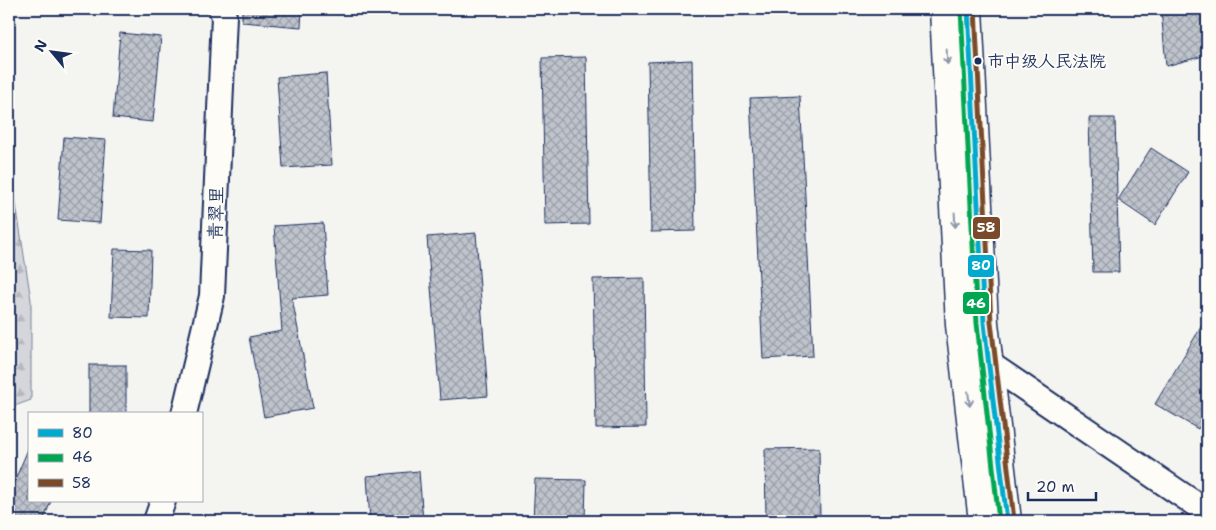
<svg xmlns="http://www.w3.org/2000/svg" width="1216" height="530" font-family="'Shantell Sans','LXGW WenKai TC',sans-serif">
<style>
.forest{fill:url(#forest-firs);stroke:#78829c}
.building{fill:url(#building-cross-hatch);stroke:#1b2f5e}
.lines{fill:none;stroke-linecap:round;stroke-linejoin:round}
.street-casing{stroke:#1b2f5e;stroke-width:28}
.secondary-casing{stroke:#1b2f5e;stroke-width:31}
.street{stroke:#fdfcf7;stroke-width:24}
.secondary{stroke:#fdfcf7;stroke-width:28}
.bus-1-casing{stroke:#fdfcf7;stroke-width:9}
.bus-2-casing{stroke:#fdfcf7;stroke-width:9}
.bus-3-casing{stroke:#fdfcf7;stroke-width:9}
.bus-1{stroke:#00a9ce;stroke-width:5}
.bus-2{stroke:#00a651;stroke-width:5}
.bus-3{stroke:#7a4b2a;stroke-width:5}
.oneway{stroke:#8c96aa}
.bus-dot{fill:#1b2f5e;stroke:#fdfcf7;stroke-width:2}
.labels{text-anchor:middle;stroke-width:4;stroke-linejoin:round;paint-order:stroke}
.bus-label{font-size:17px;fill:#1b2f5e;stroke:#fdfcf7;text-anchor:start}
.street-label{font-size:18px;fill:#1b2f5e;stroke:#fdfcf7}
.line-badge{stroke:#fdfcf7;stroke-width:2}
.badge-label{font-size:14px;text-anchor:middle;font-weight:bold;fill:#fff}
</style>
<defs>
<pattern id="forest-firs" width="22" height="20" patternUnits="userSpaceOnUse" patternTransform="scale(1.25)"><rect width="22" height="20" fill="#d4d6db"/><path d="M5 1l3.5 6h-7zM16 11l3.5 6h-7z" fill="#b5b8be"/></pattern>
<pattern id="building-cross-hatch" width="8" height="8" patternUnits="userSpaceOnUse" patternTransform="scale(1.25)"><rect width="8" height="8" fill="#bfc3cc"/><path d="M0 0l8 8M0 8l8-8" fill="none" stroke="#9a9fa9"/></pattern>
</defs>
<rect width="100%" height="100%" fill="#f4f4f1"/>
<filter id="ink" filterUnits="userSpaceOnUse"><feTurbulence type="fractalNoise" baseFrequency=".02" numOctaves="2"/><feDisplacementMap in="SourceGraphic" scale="10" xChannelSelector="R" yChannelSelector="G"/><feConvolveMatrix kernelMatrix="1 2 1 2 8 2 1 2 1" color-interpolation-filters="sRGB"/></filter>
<g filter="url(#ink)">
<path class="forest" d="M9 159 31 300V400L9 408Z"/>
<path class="building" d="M242 9H302L301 27 242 22Z
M1161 9H1207V55L1166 66Z
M120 33 161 37 153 122 113 118Z
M586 57 589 224 545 225 542 58Z
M692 60 695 231 651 232 648 62Z
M326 73 332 165 283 168 277 77Z
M800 96 813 356 763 359 750 98Z
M1089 118H1115L1119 272H1093Z
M64 137 106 140 100 223 58 220Z
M1151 148 1188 172 1155 225 1118 200Z
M323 223 328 295 292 298 313 408 264 417 249 337 282 331 274 226Z
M476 233 488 396 440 400 427 237Z
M114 249 151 250 149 318 111 317Z
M644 278 646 427 596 428 593 279Z
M1207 317V414L1198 429 1155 404Z
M89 365H126V414H89Z
M29 447V501H51L43 521H9V494Z
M819 448 820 521H766L765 449Z
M419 471 423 521H370L367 476Z
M535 479 586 480 585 521H533Z"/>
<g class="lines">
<defs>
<path id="street" d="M974 363H988L1207 512
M184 414 212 296 224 16 221 9
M156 521 163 501"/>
<path id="secondary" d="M944 9 960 325 983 521
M968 9 984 323 1007 521"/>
</defs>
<use href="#street" class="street-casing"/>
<use href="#secondary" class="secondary-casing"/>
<use href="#street" class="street"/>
<use href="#secondary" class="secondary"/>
<defs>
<path id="bus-1" d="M968 9 984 323 1007 521"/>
<path id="bus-2" d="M961 9 977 323 999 521"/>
<path id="bus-3" d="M975 9 991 322 1014 520"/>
</defs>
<use href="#bus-1" class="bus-1-casing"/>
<use href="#bus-2" class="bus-2-casing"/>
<use href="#bus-3" class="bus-3-casing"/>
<use href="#bus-1" class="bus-1"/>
<use href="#bus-2" class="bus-2"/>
<use href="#bus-3" class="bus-3"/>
</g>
<defs><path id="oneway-shaft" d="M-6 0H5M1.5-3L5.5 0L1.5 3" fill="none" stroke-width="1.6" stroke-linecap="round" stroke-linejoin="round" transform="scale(1.25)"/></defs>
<g class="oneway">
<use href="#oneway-shaft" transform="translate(947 57) rotate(87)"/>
<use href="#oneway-shaft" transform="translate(955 220) rotate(87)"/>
<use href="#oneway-shaft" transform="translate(969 399) rotate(83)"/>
</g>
</g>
<circle class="bus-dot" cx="978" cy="61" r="4.5"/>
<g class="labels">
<g class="bus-label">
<text x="987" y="67">市中级人民法院</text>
</g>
<g class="street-label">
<text transform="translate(216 213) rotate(-88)" y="6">青翠里</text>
</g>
</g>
<g class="line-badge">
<rect x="972" y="216" width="29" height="24" rx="5" fill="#7a4b2a"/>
<rect x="967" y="254" width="28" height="24" rx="5" fill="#00a9ce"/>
<rect x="962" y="291" width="28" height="24" rx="5" fill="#00a651"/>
</g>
<g class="badge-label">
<text x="986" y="232">58</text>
<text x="981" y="270">80</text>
<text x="976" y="308">46</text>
</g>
<rect width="1216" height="530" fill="none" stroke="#fdfcf7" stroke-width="30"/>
<rect x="15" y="15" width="1186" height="500" fill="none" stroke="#1b2f5e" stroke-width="2" filter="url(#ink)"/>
<rect x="28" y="412" width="175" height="90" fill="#fdfcf7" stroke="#a3aaba"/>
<rect x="38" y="429" width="25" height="8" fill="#00a9ce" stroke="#a3aaba"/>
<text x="72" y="438" font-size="15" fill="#1b2f5e">80</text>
<rect x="38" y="454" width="25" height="8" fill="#00a651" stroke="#a3aaba"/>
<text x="72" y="462" font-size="15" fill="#1b2f5e">46</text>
<rect x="38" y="479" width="25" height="8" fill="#7a4b2a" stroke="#a3aaba"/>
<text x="72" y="488" font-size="15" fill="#1b2f5e">58</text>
<g transform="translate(52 52) rotate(299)" stroke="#fdfcf7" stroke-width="4" paint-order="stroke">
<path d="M0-4L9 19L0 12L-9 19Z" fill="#1b2f5e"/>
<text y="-8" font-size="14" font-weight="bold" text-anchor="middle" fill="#1b2f5e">N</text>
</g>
<path d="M1028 492v8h68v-8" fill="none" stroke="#1b2f5e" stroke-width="2.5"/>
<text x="1036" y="492" font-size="15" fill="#1b2f5e" stroke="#fdfcf7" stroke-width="4" paint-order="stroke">20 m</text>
</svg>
